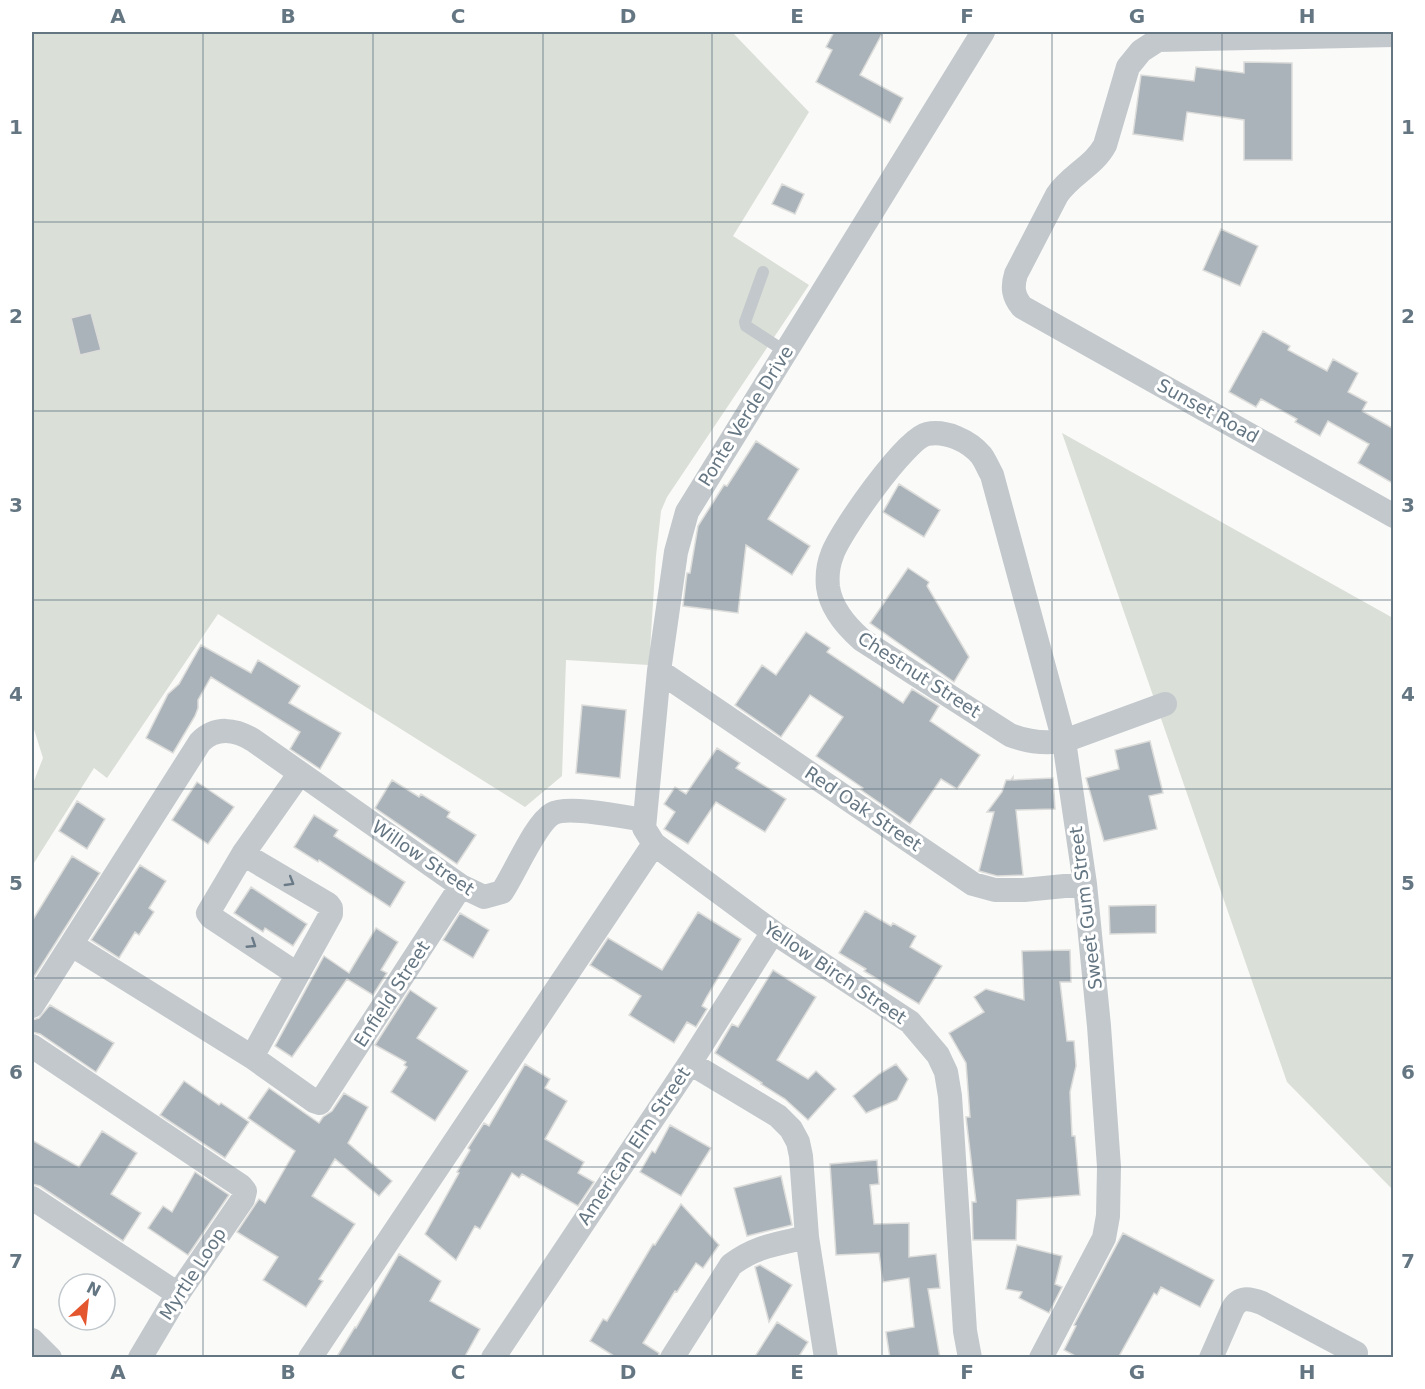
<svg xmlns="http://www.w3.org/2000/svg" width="1425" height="1389" font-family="'DejaVu Sans',sans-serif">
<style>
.green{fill:#dadfd7}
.building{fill:#aab3b9;stroke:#dcdcda;stroke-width:1.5}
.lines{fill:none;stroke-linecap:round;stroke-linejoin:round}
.service{stroke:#c3c8cc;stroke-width:12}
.minor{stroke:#c3c8cc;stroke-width:24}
.oneway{stroke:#6a7a87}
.grid{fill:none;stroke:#657683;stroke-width:1.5;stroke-opacity:0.55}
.labels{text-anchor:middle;stroke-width:6;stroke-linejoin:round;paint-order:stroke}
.street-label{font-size:18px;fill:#657683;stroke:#fff}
.neatline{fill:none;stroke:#657683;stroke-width:2}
.grid-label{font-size:20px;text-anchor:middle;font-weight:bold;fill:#657683}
</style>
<rect width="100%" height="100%" fill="#fafaf8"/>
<path class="green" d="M32 32H732L809 112 733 236 809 285 667 497 661 511 656 556 649 665 566 660 562 776 525 807 218 614 107 778 94 768 32 866V786L43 758 32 723Z
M1062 433 1393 618V1190L1287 1082Z"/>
<path class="building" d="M834 32H883L860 75 903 98 890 123 816 82 832 50 826 47Z
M1244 62 1292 63V160H1244V120L1187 112 1183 141 1133 134 1141 75 1194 81 1196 67 1244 73Z
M782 184 804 194 795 214 772 204Z
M1221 229 1258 246 1240 286 1203 270Z
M91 313 101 350 80 355 71 318Z
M1263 331 1290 346 1288 350 1327 371 1333 359 1358 373 1348 392 1367 402 1362 411 1394 429V484L1358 463 1369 444 1328 421 1320 436 1295 422 1297 419 1261 399 1256 407 1229 392Z
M756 441 799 469 768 519 810 546 792 575 746 545 738 613 683 606 687 573H690L698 526 724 485 727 486Z
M899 484 940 510 924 537 883 512Z
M908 568 929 582 927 586 969 657 954 682 870 623Z
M806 632 830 648 827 652 903 703 912 689 939 706 930 721 980 755 957 789 941 779 910 824 861 790 863 788 816 756 843 717 810 695 781 737 735 705 762 665 776 675Z
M201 645 251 673 258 660 300 686 289 703 341 733 320 769 290 749 300 732 211 677 198 700V708L195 716 173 753 146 738 168 694 179 684Z
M582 705 626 710 620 778 576 773Z
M1150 741 1163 793 1149 796 1157 829 1104 841 1086 778 1119 769 1115 750Z
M717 748 740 763 736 768 786 799 765 832 716 802 688 844 664 829 675 812 664 804 675 787 686 794Z
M1013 777V780L1053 778 1055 809 1016 810 1023 875 997 876 979 871 994 812H987L1002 792 1006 780H1011Z
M392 780 419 797 421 794 450 812 447 817 476 835 457 864 375 808Z
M197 782 234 807 208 844 172 820Z
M77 801 105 819 87 849 59 831Z
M314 815 338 830 334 836 405 882 390 907 319 860 318 862 294 847Z
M72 856 100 873 32 980V921Z
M140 865 166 881 149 908 154 912 139 935 135 932 119 958 91 940Z
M251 887 307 924 293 946 265 928 263 932 234 913Z
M1156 905V933L1110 934 1109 906Z
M865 911 891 926 893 923 916 936 910 947 942 966 919 1004 864 971 866 969 839 953Z
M698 912 741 939 706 998 702 1006 707 1009 696 1027 687 1022 674 1043 629 1015 641 996 590 965 608 938 662 970Z
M460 913 489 930 473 958 443 940Z
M376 928 398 942 381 970 387 973 373 995 347 979 292 1057 275 1046 324 956 349 973Z
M1070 950 1071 982H1060L1067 1041H1074L1076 1066 1070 1092 1072 1136H1075L1080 1195 1017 1200 1016 1240H973L972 1202H976L966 1117H970L966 1063 949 1033 984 1012 974 997 986 989 1024 1000 1022 951Z
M773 970 816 997 777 1060 808 1079 816 1071 836 1089 808 1120 785 1099 761 1084 762 1083 715 1053 732 1024 738 1027Z
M410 990 437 1008 417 1038 468 1071 435 1121 391 1092 407 1067 404 1065 406 1062 375 1045Z
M50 1005 114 1043 96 1072 40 1034 32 1032V1020L39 1018Z
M525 1064 550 1079 545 1088 567 1101 545 1139 584 1162 578 1173 594 1182 578 1206 522 1174 519 1178 512 1173 480 1229 475 1226 456 1260 425 1234 459 1173 457 1172 470 1150 468 1148 484 1123 489 1126Z
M896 1064 908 1079 897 1100 866 1113 853 1096 879 1074Z
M184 1081 219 1105 221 1103 249 1122 225 1158 160 1115Z
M269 1088 319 1123 323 1117 332 1111 344 1093 368 1107 348 1143 392 1181 379 1196 335 1159 312 1196 355 1224 319 1279 323 1281 306 1307 263 1280 278 1257 237 1232 259 1199 265 1203 295 1151 248 1118Z
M670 1125 711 1148 681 1196 640 1172 652 1151 655 1153Z
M102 1131 137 1153 111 1194 141 1213 123 1241 40 1186 32 1184V1140L79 1167Z
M877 1160 879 1184 870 1185 874 1224 909 1223V1257L936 1254 940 1288 928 1289 940 1358H890L886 1332 914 1327 909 1278 883 1282 879 1253 836 1255 830 1164Z
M195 1172 229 1195 188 1255 148 1228 163 1206 172 1212Z
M781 1176 792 1225 747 1236 734 1188Z
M681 1204 719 1245 703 1268 696 1263 677 1292 675 1291 643 1343 659 1353 658 1358H617L590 1341 603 1319 607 1321 653 1244 655 1245Z
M1123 1233 1214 1280 1200 1307 1161 1287 1157 1295 1154 1293 1118 1358H1079L1064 1350 1076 1326 1074 1325Z
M1017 1245 1062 1256 1055 1284 1062 1287 1049 1313 1019 1298 1022 1292 1006 1289Z
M399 1254 441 1281 430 1301 480 1329 464 1358H336L355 1327 356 1328Z
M760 1265 792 1285 769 1322 755 1267Z
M777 1322 808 1342 798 1358H754Z"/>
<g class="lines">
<path class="service" d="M763 272 745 322 746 326 786 352"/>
<path class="minor" d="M1394 35 1158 40 1141 51 1128 67 1105 145C1094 166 1070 175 1057 195L1016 274C1012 287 1013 296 1022 307L1394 516
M659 671 973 884 995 890H1024L1085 884
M243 854 328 904 331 908V914L252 1057
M72 945 252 1057 314 1101 320 1103 461 886
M297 974 211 917 208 913 243 854 300 773
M32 1006 200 742C216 726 235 729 253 740L461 886 484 897 502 892C515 873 535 824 552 814 567 805 625 817 644 820
M32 1046 241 1186 245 1191 243 1199 178 1294 140 1358
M690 1063 778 1116 791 1129 798 1142 801 1156 807 1237 826 1358
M32 1198 178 1294
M32 1340 50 1358
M310 1358 654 844
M493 1358 690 1063 773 932
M672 1358 731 1265C755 1246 778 1244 807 1237
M970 1358 965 1331 950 1096 946 1072 938 1055 910 1022 773 932 654 844 644 828 659 671 676 552 687 512 983 32
M1041 1358 1104 1238 1108 1216 1109 1167 1099 1026 1085 884 1064 741 992 475C988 468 985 460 981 455 969 441 946 430 927 434 906 438 839 533 832 555 828 565 827 577 828 587 831 609 846 626 862 640L1010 735C1028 742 1045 744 1064 741L1165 704
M1211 1358 1232 1310C1239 1296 1249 1298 1262 1303L1356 1353"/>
</g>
<defs><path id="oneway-chevron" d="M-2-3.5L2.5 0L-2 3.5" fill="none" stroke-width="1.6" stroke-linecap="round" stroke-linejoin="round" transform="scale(1.5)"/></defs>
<g class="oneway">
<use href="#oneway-chevron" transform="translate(290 882) rotate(31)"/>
<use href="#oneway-chevron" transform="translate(252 944) rotate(33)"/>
</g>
<path class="grid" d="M203 32V1358M373 32V1358M543 32V1358M712 32V1358M882 32V1358M1052 32V1358M1222 32V1358M32 222H1394M32 411H1394M32 600H1394M32 789H1394M32 978H1394M32 1167H1394"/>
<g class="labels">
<g class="street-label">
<text transform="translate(1208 411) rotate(29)" y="6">Sunset Road</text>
<text transform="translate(746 416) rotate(-58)" y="6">Ponte Verde Drive</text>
<text transform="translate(919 675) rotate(33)" y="6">Chestnut Street</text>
<text transform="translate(863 809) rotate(34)" y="6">Red Oak Street</text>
<text transform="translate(423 858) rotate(34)" y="6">Willow Street</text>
<text transform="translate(1086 908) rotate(-97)" y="6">Sweet Gum Street</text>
<text transform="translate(835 973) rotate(34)" y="6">Yellow Birch Street</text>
<text transform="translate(392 994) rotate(-57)" y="6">Enfield Street</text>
<text transform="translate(634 1146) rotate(-56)" y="6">American Elm Street</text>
<text transform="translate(193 1274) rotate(-57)" y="6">Myrtle Loop</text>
</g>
</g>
<rect width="1425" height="1389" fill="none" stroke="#ffffff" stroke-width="66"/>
<g transform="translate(87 1302) rotate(27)"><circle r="28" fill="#ffffff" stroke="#c1c8cd" stroke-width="1.5"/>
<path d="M0-4.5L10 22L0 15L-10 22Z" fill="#e4572e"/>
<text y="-9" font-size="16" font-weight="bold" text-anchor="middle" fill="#657683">N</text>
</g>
<rect x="33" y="33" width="1359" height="1323" class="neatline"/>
<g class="grid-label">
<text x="118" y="23">A</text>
<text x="288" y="23">B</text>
<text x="458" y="23">C</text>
<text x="628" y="23">D</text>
<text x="797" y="23">E</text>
<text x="967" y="23">F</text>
<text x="1137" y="23">G</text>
<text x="1307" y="23">H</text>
<text x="16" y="134">1</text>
<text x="1408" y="134">1</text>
<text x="16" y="323">2</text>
<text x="1408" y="323">2</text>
<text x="16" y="512">3</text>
<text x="1408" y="512">3</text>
<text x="16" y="701">4</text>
<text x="1408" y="701">4</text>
<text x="16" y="890">5</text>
<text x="1408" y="890">5</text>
<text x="16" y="1079">6</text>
<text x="1408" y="1079">6</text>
<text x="16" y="1268">7</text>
<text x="1408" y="1268">7</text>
<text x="118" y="1379">A</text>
<text x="288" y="1379">B</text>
<text x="458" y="1379">C</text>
<text x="628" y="1379">D</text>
<text x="797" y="1379">E</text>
<text x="967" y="1379">F</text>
<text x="1137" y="1379">G</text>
<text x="1307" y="1379">H</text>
</g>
</svg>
